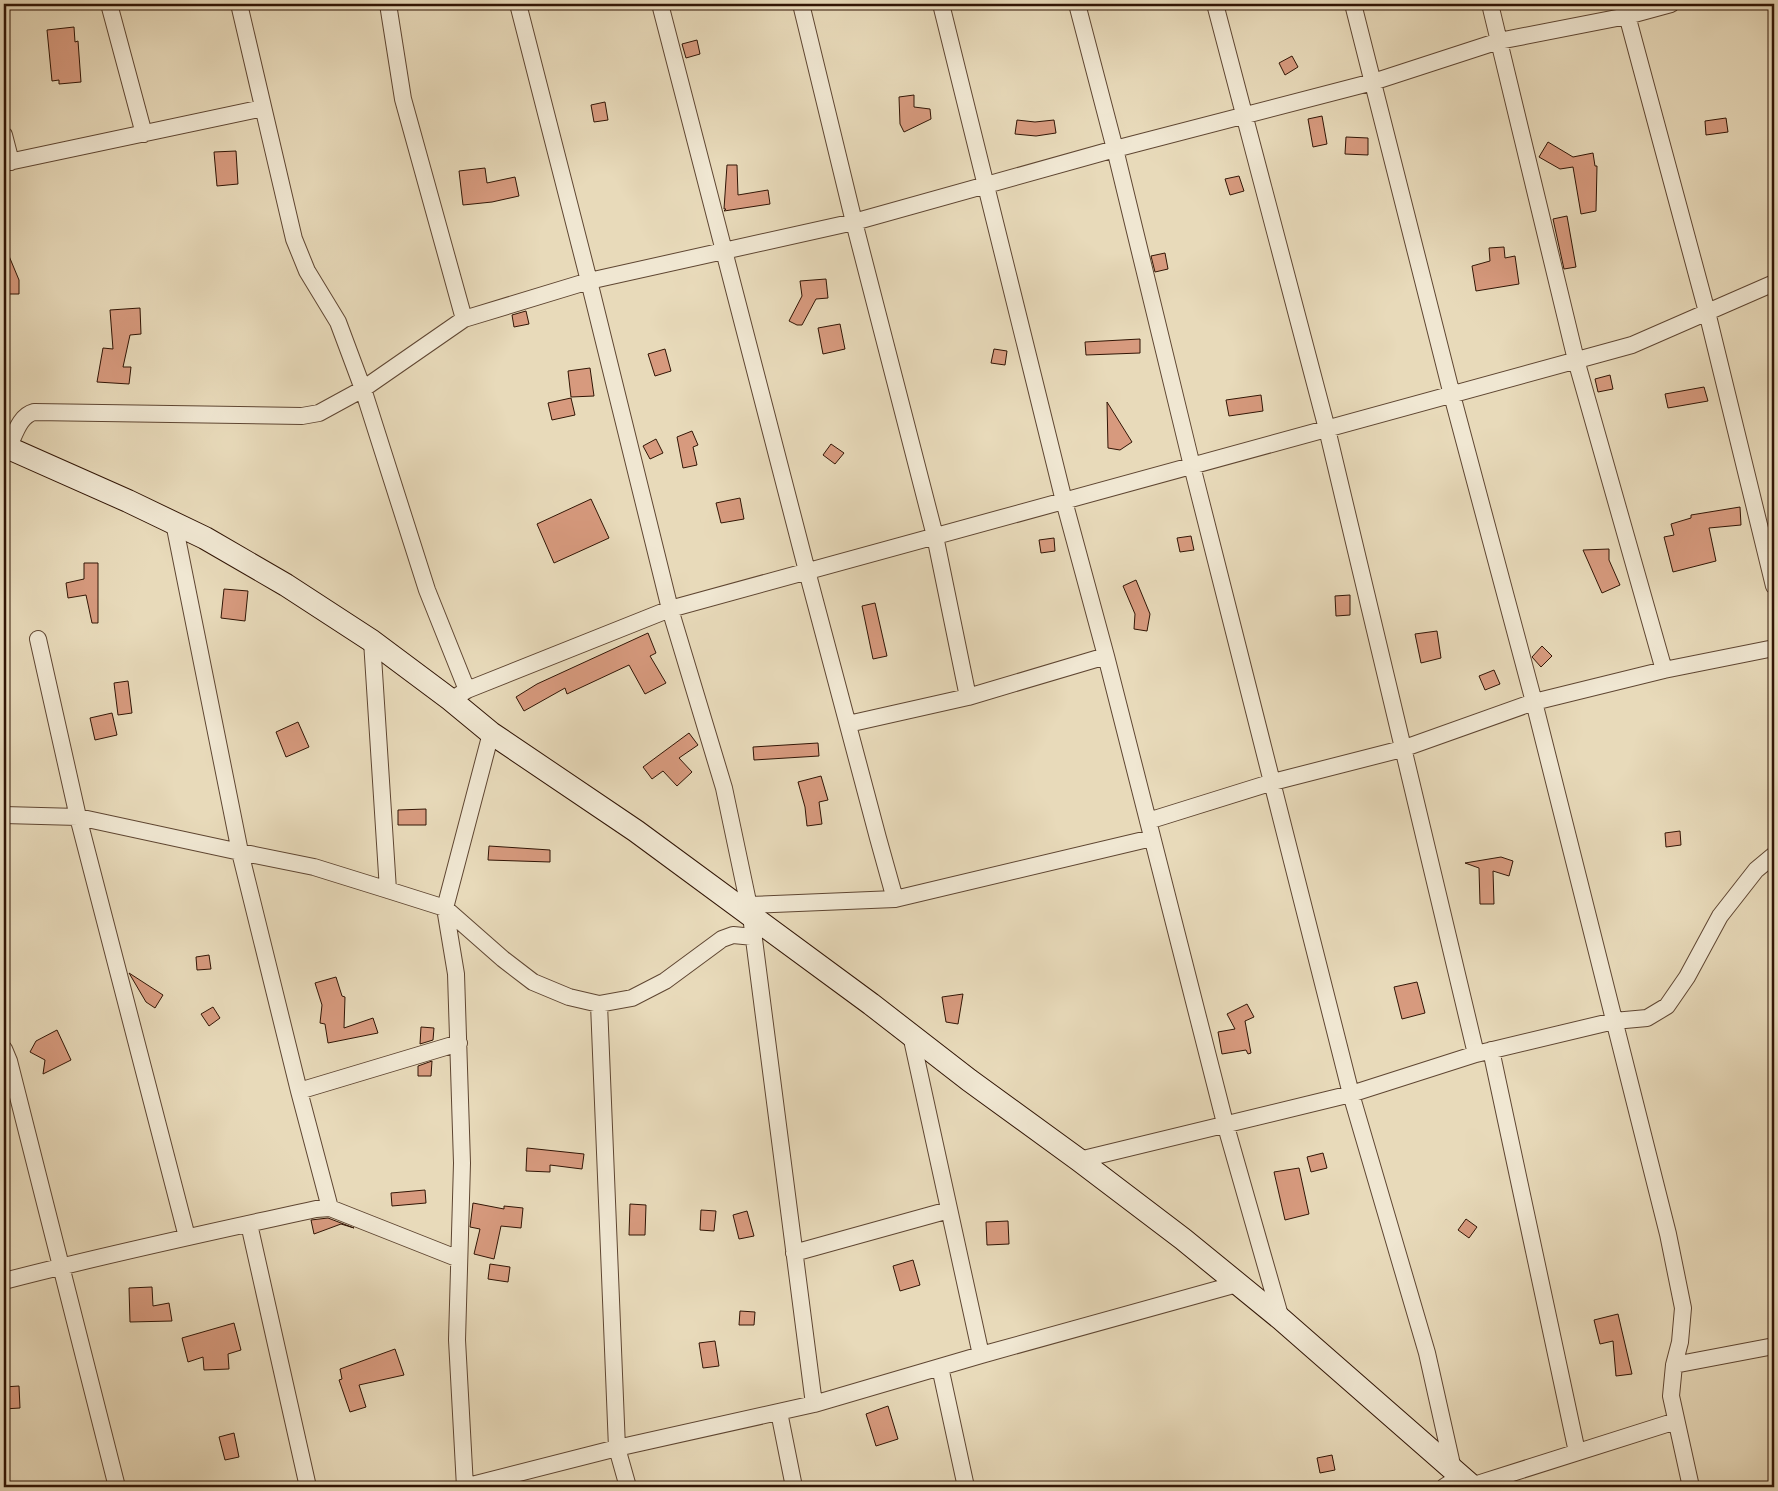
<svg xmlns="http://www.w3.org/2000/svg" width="1778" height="1491" font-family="Vollkorn,serif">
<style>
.building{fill:#d79a7e;stroke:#311505}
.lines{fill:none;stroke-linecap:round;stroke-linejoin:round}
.street-casing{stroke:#5f4632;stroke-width:18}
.secondary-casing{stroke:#311505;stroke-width:24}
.street{stroke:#f0e7d2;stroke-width:16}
.secondary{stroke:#f0e7d2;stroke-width:22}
</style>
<rect width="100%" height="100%" fill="#e8daba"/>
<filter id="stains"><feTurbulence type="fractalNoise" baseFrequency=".004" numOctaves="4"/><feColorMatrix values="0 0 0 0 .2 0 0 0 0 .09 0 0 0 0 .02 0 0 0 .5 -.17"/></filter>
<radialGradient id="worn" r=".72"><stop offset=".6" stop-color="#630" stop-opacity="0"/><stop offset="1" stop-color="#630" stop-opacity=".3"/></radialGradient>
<path class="building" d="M74 27 75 42 78 41 81 82 59 84V80L52 81 47 30Z
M697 40 700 54 686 58 682 44Z
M1292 56 1298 67 1285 75 1279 63Z
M914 95V107L930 109 931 119 904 132 900 124 899 97Z
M605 102 608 120 594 122 591 105Z
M1322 116 1327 144 1313 147 1308 119Z
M1726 118 1728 132 1706 135 1705 121Z
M1017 120 1035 122 1054 120 1056 133 1036 136 1015 134Z
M1346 137 1368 138V155L1345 154Z
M1548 142 1573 157 1593 153 1595 166H1597L1596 211 1581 214 1573 167 1560 169 1539 157Z
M236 151 238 184 217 186 214 152Z
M727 165H737L738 195 768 190 770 204 724 211 726 209H724Z
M485 168 487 183 515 177 519 196 492 202 463 205 459 171Z
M1239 176 1244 191 1230 195 1225 179Z
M1567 216 1576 267 1564 269 1553 219Z
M4 244 19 280V294H4Z
M1504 247 1505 258 1515 256 1519 284 1476 291 1472 266 1490 261 1489 248Z
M1165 253 1168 269 1155 272 1151 256Z
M826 279 828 298 816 299 802 325H797L789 321 802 296 800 281Z
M140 308 141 334 130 335 123 367H131L129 384 97 382 103 348 113 349 110 310Z
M526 311 529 324 514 327 512 315Z
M840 324 845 349 823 354 818 328Z
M1140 339V353L1086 355 1085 342Z
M665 349 671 371 655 376 648 354Z
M994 349 1007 351 1005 365 991 363Z
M590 368 594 396 571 397 568 371Z
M1610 375 1613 389 1598 392 1595 379Z
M1704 387 1708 401 1668 408 1665 394Z
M1261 395 1263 411 1229 416 1226 400Z
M571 398 575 415 552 420 548 403Z
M1107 402 1132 442 1120 450 1108 448Z
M692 431 698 445 693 447 697 465 683 468 677 437Z
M656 439 663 453 650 459 643 446Z
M831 444 844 453 835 464 823 455Z
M740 498 744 519 721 523 716 503Z
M591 499 609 538 554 563 537 524Z
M1740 507 1741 525 1709 528 1716 561 1673 572 1664 537 1674 535 1671 524 1691 518V515Z
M1191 536 1194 550 1180 552 1177 538Z
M1054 538 1055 551 1041 553 1039 540Z
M1609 549V560L1620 585 1602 593 1583 550Z
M84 563H98V623H92L86 595 68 598 66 583 84 579Z
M1136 580 1150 614 1147 631 1134 629 1135 614 1123 586Z
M224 589 248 591 245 621 221 618Z
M1350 595V615L1336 616 1335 596Z
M875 603 887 656 873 659 862 606Z
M1437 631 1441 658 1421 663 1415 634Z
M648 633 656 653 650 656 666 683 645 694 629 665 567 694 565 688 524 711 516 697 537 684Z
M1542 646 1552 656 1541 667 1532 657Z
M1494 670 1500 684 1485 690 1479 676Z
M128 681 132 713 118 715 114 683Z
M112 713 117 735 95 740 90 718Z
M298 722 309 747 286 757 276 732Z
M689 733 698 745 679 758 692 772 677 786 663 771 652 779 643 767Z
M818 743 819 756 754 760 753 747Z
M821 776 828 800 819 802 822 824 807 826 805 807 798 782Z
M426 809V825H398V810Z
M1680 831 1681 845 1666 847 1665 833Z
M489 846 550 850V862L488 860Z
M1501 857 1513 861 1509 876 1493 871 1494 904H1480L1479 868 1465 863Z
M209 955 211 969 197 970 196 957Z
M129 973 163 995 155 1008 146 1002Z
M336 977 342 996 345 997 344 1028 373 1018 378 1033 328 1043 325 1024 320 1023 322 1005 315 983Z
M1417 982 1425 1013 1402 1019 1394 987Z
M963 994 958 1024 946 1022 942 997Z
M1247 1004 1254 1017 1245 1021 1251 1053 1248 1054 1246 1050 1222 1054 1218 1032 1235 1029 1227 1014Z
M213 1007 220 1018 209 1026 201 1014Z
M421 1027 434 1028 433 1040 420 1044Z
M57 1030 71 1060 43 1074 45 1060 30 1052 36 1041Z
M432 1061 431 1076H418V1066Z
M527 1148 584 1154 582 1169 550 1165V1172L526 1171Z
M1323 1153 1327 1168 1311 1172 1307 1157Z
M1299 1168 1309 1214 1285 1220 1274 1172Z
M425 1190 426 1203 392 1206 391 1193Z
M473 1203 504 1209V1206L523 1208 521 1228 501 1226 494 1259 474 1254 480 1229 470 1227Z
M630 1204 646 1205 645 1235H629Z
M701 1210 716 1211 714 1231 700 1230Z
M747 1211 754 1236 739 1239 733 1215Z
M328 1218 354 1228 341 1224 314 1234 311 1220Z
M1466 1219 1477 1227 1469 1238 1458 1230Z
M1008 1221 1009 1244 987 1245 986 1222Z
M913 1260 920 1285 900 1291 893 1266Z
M490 1264 510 1267 508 1282 488 1279Z
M152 1287 153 1306 169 1303 172 1321 130 1322 129 1288Z
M740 1311 755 1312 754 1325H739Z
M1618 1314 1621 1327 1632 1374 1616 1376 1613 1341 1600 1344 1594 1320Z
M234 1323 241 1350 228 1354 229 1369 204 1370 203 1357 188 1362 182 1338Z
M715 1341 719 1366 703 1368 699 1343Z
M395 1349 404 1375 359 1385 366 1407 350 1412 339 1380 342 1379 340 1369Z
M19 1386 20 1408 4 1409V1387Z
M888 1406 898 1439 876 1446 866 1414Z
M234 1433 239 1457 225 1460 219 1437Z
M1332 1455 1335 1470 1320 1473 1317 1458Z"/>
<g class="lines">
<defs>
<path id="street" d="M109 4 144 134
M239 4 294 239 307 271 338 322 363 389 427 590 467 690
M388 4 403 99 464 319
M518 4 589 281 670 609 724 788 751 916 814 1404
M660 4 807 571 878 838 895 899
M801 4 854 222 935 536 968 697
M941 4 1064 501 1106 656 1225 1123 1281 1319
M1077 4 1115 149 1192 466 1351 1094 1427 1353 1453 1469
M1215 4 1327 429 1476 1054
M1353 4 1452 395 1534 702 1668 1234 1683 1308 1680 1342 1674 1365 1671 1396 1691 1487
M1490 4 1576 360 1664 670
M1624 4 1707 312 1774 586
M4 135 11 162
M4 163 263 108
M8 448C15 435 19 416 34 412L302 416 319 413 363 389 464 319 589 281 854 222 1115 149 1373 82 1499 41 1627 16 1671 4
M174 523 240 852 299 1091 330 1208
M38 639 78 817 187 1237
M372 641 388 890
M451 700 467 690 670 609 1632 345 1774 283
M848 724 968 697 1106 656
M4 815 78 817 240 852 314 867 388 890 445 908 503 959 533 982 569 997 599 1004 632 998 665 981 722 939 733 935 754 937
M1148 821 1273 782 1402 749 1534 702 1664 670 1774 648
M749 905 895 899 1152 838
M599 1004 617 1448 628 1487
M911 1035 981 1355
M4 1049 9 1061 117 1487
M1491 1050 1577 1452
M299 1091 459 1043
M1079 1160 1351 1094 1476 1054 1614 1021 1647 1018 1667 1006 1687 977 1720 916 1756 870 1774 855
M249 1224 308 1487
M794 1253 949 1210
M4 1281C107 1254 211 1232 316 1209L330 1208 459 1259
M1674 1365 1774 1346
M940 1367 966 1487
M779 1412 794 1487
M1471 1486 1676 1421
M464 1487 617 1448 814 1404 981 1355 1237 1284
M465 1487 457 1340 462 1163 456 974 445 908 491 733
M1444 1487 1461 1476"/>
<path id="secondary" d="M4 446 128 501 205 538 286 585 372 641 451 700 491 733 636 831 871 1004 969 1080 1079 1160 1183 1239 1281 1319 1473 1487"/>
</defs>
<use href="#street" class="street-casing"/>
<use href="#secondary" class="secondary-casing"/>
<use href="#street" class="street"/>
<use href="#secondary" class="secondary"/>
</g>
<rect width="1778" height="1491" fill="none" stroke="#e8daba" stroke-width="20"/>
<rect x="5" y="5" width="1768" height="1481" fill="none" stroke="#311505" stroke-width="2.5"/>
<rect x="10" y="10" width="1758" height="1471" fill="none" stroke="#311505"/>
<rect width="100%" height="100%" filter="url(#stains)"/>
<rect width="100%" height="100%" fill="url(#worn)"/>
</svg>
